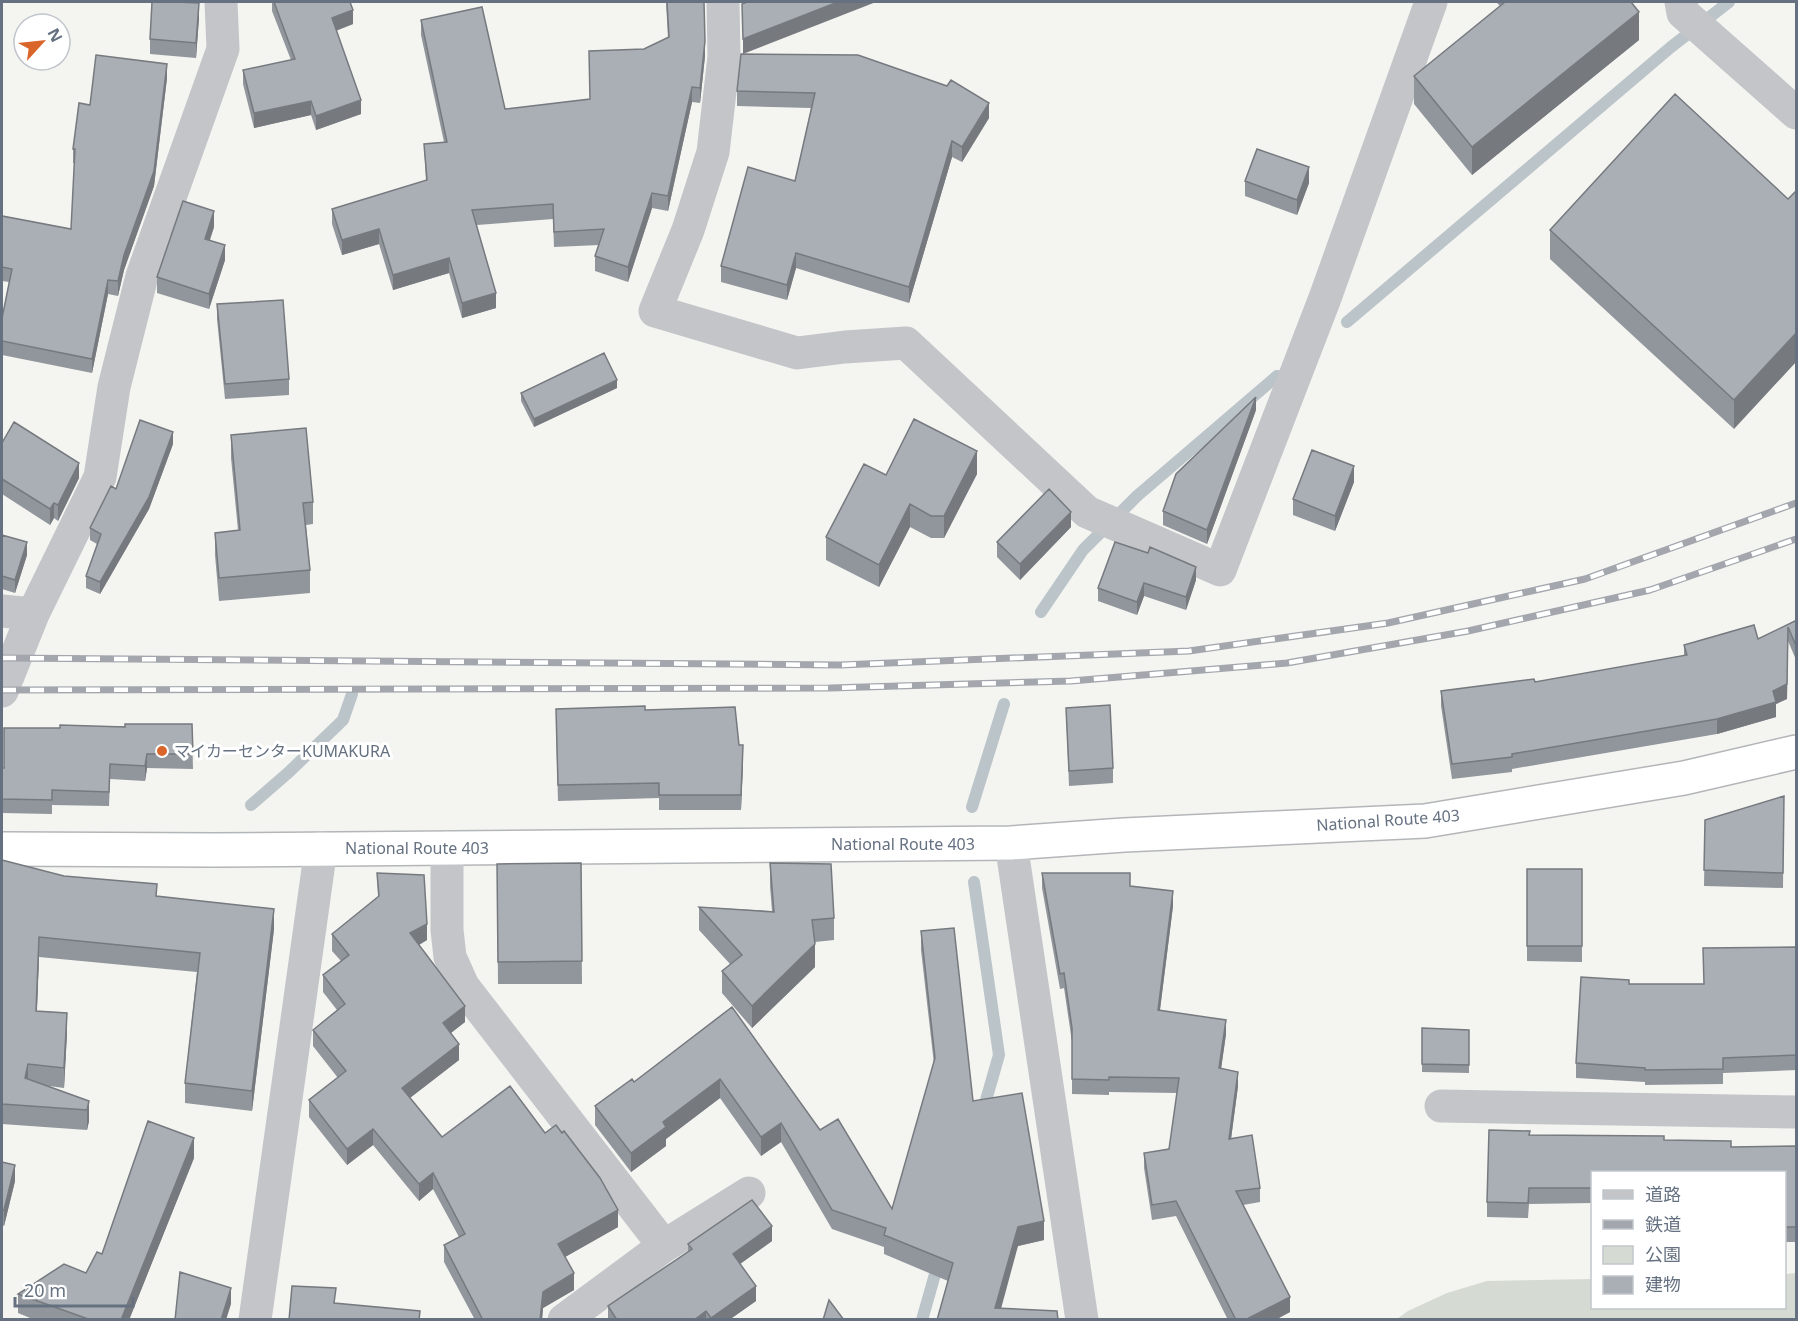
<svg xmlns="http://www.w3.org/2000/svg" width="1798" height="1321" font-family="'Noto Sans','Noto Sans JP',sans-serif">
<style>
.green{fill:#d5dbd2}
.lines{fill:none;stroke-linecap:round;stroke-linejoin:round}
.stream{stroke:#bbc4c9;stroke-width:12}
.highway-casing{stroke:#b3b6b9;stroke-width:36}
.minor{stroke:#c3c5c9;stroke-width:33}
.highway{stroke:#fff;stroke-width:33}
.rail-casing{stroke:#a3a7ad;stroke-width:7}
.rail{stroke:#fff;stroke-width:4.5;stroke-dasharray:14;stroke-linecap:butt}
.wall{fill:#91969c}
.shaded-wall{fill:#767a7f}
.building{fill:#a9afb5;stroke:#767a7f;stroke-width:1.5}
.poi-dot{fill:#da652b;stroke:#fff;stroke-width:2}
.labels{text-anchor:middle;stroke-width:6;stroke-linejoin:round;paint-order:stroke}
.poi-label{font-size:16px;fill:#657180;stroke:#fff;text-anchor:start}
.street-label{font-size:16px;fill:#657180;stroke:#fff}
</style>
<rect width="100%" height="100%" fill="#f4f4f1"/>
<path class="green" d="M1796 1273V1319H1397L1408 1311 1447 1293 1487 1281 1592 1279V1308H1784L1785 1274Z"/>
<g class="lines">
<path class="stream" d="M1347 322 1671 47 1729 2
M1041 612 1083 550 1137 496 1277 376
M251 805 289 772 343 720 352 694
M972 807 1004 704
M974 882 999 1055 982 1114
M922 1320 939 1260"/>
<defs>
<path id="highway" d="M2 849 214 850 1011 843 1124 835 1425 821 1684 778 1796 752"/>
</defs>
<use href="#highway" class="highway-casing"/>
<path class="minor" d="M723 2 724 57 713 152 688 230 655 311 797 353 845 347 906 343 1087 512 1220 570 1325 298 1431 2
M1681 2 1683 13 1796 113
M2 611 33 614
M2 691 33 614 100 477 114 387 142 276 223 49 221 2
M1011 843 1082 1320
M447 848V930L450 957 463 986 664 1246
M1441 1106 1796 1112
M255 1320 321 848
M564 1320 664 1246 749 1193"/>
<use href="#highway" class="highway"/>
<defs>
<path id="rail" d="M2 658 840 665 1189 651 1388 623 1585 579 1796 503
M2 690 830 688 1071 681 1287 663 1468 631 1650 590 1796 539"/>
</defs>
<use href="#rail" class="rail-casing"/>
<use href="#rail" class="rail"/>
</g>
<path class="wall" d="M272 2H350L353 24 336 31 361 114 316 130 311 115 254 128 243 84V70L291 60 272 11Z
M666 2H704L705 56 700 103 692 102 668 211 652 208 628 282 595 271V256L599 245 554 247 553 219 477 225 496 308 462 318 449 273 393 290 379 244 342 255 332 224V209L426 181 424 144 444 142 421 35V20L505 109 590 99 644 49 668 38Z
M1496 2H1631L1639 40 1472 175 1414 104V76L1500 6Z
M742 4 743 54 989 118 962 162 952 157 909 303 796 268 787 300 721 282V266L795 181 811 108 737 106V91L743 54Z
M199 18 196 58 150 54V39Z
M167 78 154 186 124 270 118 296 108 294 92 373 2 355V318L9 282 2 281V216L71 229 75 163H73V149L90 105Z
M1245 181 1309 183 1297 215 1245 196Z
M1788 199 1734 429 1550 259V230Z
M214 227 210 240 225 260 209 309 157 293V277Z
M217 304 289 379V395L225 399 217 319Z
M617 388 534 427 521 401V393Z
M1256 410 1207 544 1163 525V511Z
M231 435 313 502V524L306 525 310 570V593L219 601 215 555V533L238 530 231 458Z
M2 443 79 478 58 521 54 518 50 525 2 494Z
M173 444 149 509 100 594 86 588V576L97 544 90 540V528L116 489Z
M977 474 944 538H931L910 527 879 587 826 560V537L886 475Z
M1354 482 1335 531 1293 515V499Z
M1071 527 1020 580 997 557V542Z
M2 535 27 555 15 593 2 589Z
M1115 542 1196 580 1186 610 1144 596 1137 615 1098 601V588Z
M1797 620V662L1788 641 1787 699 1776 704V717L1717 734 1512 769V772L1452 779 1441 706V691L1535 682 1684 656V645L1758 639Z
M1066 708 1113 768V783L1069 786Z
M645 710 739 745 743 761 741 810H659V798L558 801 556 725Z
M192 724 193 769 147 768 145 781 110 779 109 806 52 805V814L2 813V768H4L60 728Z
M1784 796 1783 888 1704 886 1705 820Z
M2 860 64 876 157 896 274 929 252 1111 185 1103V1083L197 972 39 957 37 1011 67 1033 64 1088 49 1086 89 1101V1121L87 1130 2 1124Z
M581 863 582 984H498L497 864Z
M770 863 834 918V940L815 942V967L752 1028 722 993V971L730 964 699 930V907L772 911 770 886Z
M1527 869H1582V962L1527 961Z
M377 873 427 940 419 945 465 1022 451 1033 459 1060 410 1098 442 1137 545 1133 618 1227 565 1257 574 1290 543 1308 542 1320H475L444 1262V1245L459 1237 433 1189 419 1201 373 1145 347 1165 309 1117V1100L338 1078 313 1046V1030L337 1010 323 992V975L341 961 332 951V934L378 897Z
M1042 873 1130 886 1173 906 1160 1010 1226 1034 1221 1069 1238 1086 1231 1139 1260 1188V1202L1243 1205 1290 1312 1275 1320H1228L1176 1216 1152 1220 1144 1168V1153L1169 1149 1177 1093 1109 1092V1095L1072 1094V1042L1064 988 1060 989 1042 888Z
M921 931 973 1101 1044 1240 1018 1246 937 1320 948 1281 884 1254V1247L832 1229 781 1142 761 1156 720 1098 666 1139V1146L631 1172 595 1125V1106L634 1082 732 1007 820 1130 892 1209 934 1064 921 950Z
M1797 947V1070L1723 1073V1084L1645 1085V1082L1576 1078V1063L1629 984H1704Z
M1469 1030V1073L1422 1072V1064Z
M1529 1135 1664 1140 1731 1147 1797 1146V1242H1785V1173H1593V1203L1529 1204 1528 1218 1487 1217V1202Z
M194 1158 129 1320H35L18 1313V1294L86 1273 102 1254Z
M2 1162 15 1181 4 1226 2 1225Z
M772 1241 740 1264 756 1301 729 1320H608V1306L688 1252V1244Z"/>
<path class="shaded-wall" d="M838 2H876L743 54V39Z
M199 3V18L196 58V43Z
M353 10V24L332 32V18Z
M1639 12V40L1472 175V147Z
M705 41V56L700 103V88Z
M167 64V78L154 186 124 270 118 296V281Z
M692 87V102L668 211V196Z
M361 100V114L316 130V116Z
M311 101V115L254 128V113Z
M989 103V118L962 162V147Z
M952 141V157L909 303V287Z
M1309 167V183L1297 215V200Z
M652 193V208L628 282V267Z
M214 211V227L205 254V239Z
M379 229V244L342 255V240Z
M225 245V260L209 309V294Z
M796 253V268L787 300V285Z
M449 258V273L393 290V275Z
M108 280V294L92 373V359Z
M496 293V308L462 318V303Z
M1797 332V361L1734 429V400Z
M617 380V388L534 427V419Z
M1256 397V410L1207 544V530Z
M173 432V444L149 509 100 594V582Z
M977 451V474L944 538V516Z
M79 463V478L58 521V505Z
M1354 466V482L1335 531V516Z
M54 503V518L50 525V509Z
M910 504V527L879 587V565Z
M1071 512V527L1020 580V564Z
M27 542V555L15 593V580Z
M1196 567V580L1186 610V597Z
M1144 583V596L1137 615V602Z
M1788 627 1787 699 1776 704V717L1717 734V719L1773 691Z
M743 745V761L741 810V795Z
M147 754V768L145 781V766Z
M1173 891V906L1158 1025V1010Z
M274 909V929L252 1111V1091Z
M427 924V940L410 950V933Z
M39 937V957L36 1031V1011Z
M815 944V967L752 1028V1006Z
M465 1006V1022L443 1039V1023Z
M67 1013V1033L64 1088V1068Z
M1226 1020V1034L1219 1083V1068Z
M459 1044V1060L402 1104V1088Z
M28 1064V1084L25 1078Z
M1238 1072V1086L1229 1154V1139Z
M720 1079V1098L666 1139V1146L631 1172V1153L663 1122Z
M89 1101V1121L87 1130V1110Z
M781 1123V1142L761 1156V1137Z
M373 1129V1145L347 1165V1149Z
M194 1138V1158L129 1320H121Z
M15 1165V1181L4 1226V1210Z
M433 1173V1189L419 1201V1184Z
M618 1210V1227L558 1261V1244Z
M1044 1221V1240L1018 1246 998 1320 995 1308 1018 1227Z
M772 1226V1241L733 1269V1254Z
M574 1273V1290L543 1308 542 1320H540L543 1292Z
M756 1286V1301L729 1320H711V1318Z
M231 1288V1304L226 1320H221Z
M1290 1297V1312L1275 1320H1245Z
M706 1311V1320H694Z"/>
<path class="building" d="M152 2H177L199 3 196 43 150 39Z
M274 2H350L353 10 332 18 361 100 316 116 311 101 254 113 243 70 295 59Z
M667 2H704L705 41 700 88 692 87 668 196 652 193 628 267 595 256 604 229 554 232 553 204 472 210 496 293 462 303 449 258 393 275 379 229 342 240 332 209 427 180 424 144 447 142 421 20 482 7 505 109 590 99 589 51 644 49 669 37Z
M747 2H838L743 39 742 4Z
M1505 2H1631L1639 12 1472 147 1414 76Z
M741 54 858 55 947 86 951 80 989 103 962 147 952 141 909 287 796 253 787 285 721 266 748 167 795 181 815 93 737 91Z
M96 55 167 64 154 171 124 255 118 281 108 280 92 359 2 341V318L12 269 2 267V216L71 229 75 149H73L79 103 90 105Z
M1675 94 1788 199 1797 190V332L1734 400 1550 230Z
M1257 149 1309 167 1297 200 1245 181Z
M183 201 214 211 205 239 225 245 209 294 157 277Z
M283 300 289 379 225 384 217 304Z
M604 353 617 380 534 419 521 393Z
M1256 397 1207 530 1163 511 1176 474Z
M914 419 977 451 944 516H931L910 504 879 565 826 537 864 464 886 475Z
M140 420 173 432 149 497 100 582 86 576 101 534 90 528 111 486 116 489Z
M14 422 79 463 58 505 54 503 50 509 2 479V443Z
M306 428 313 502 303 503 310 570 219 578 215 533 240 530 231 435Z
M1312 450 1354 466 1335 516 1293 499Z
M1049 489 1071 512 1020 564 997 542Z
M2 535 27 542 15 580 2 576Z
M1115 542 1148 553 1150 547 1196 567 1186 597 1144 583 1137 602 1098 588Z
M1797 620V648L1788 627 1787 684 1773 691 1776 702 1717 719 1512 754V757L1452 764 1441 691 1534 679 1535 682 1687 655 1684 645 1754 625 1758 639Z
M1110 705 1113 768 1069 771 1066 708Z
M645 706V710L735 707 739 745H743L741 795H659V783L558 785 556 709Z
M125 724H192L193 754H147L145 766 110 764 109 792 52 790V800L2 799V768H4V728H60V725L125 727Z
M1784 796 1783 873 1704 870 1705 820Z
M2 860 64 876 157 884 156 896 274 909 252 1091 185 1083 200 953 39 937 36 1011 67 1013 64 1068 28 1064 25 1078 89 1101 87 1110 2 1104Z
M581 863 582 961 498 962 497 864Z
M770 863 831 864 834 918 812 920 815 944 752 1006 722 971 742 955 699 907 774 912Z
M1527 869H1582V946H1527Z
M377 873 424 875 427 924 410 933 465 1006 443 1023 459 1044 402 1088 442 1137 510 1086 545 1133 556 1125 562 1133 564 1131 600 1178 618 1210 558 1244 574 1273 543 1292 540 1320H483L444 1245 465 1234 433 1173 419 1184 373 1129 347 1149 309 1100 346 1071 313 1030 345 1004 323 975 349 955 332 934 379 896Z
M1042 873H1130V886L1173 891 1158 1010 1226 1020 1219 1068 1238 1072 1229 1139 1252 1135 1260 1188 1236 1191 1290 1297 1245 1320H1236L1176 1201 1152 1205 1144 1153 1169 1149 1179 1078 1109 1077V1080L1072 1079V1028L1064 973 1060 974Z
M954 928 973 1101 1022 1093 1044 1221 1018 1227 995 1308 1057 1311 1058 1320H937L953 1263 884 1235 886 1228 832 1210 781 1123 761 1137 720 1079 663 1122 666 1127 631 1153 595 1106 632 1079 634 1082 732 1007 820 1130 838 1119 892 1209 935 1058 921 931Z
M1797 947V1055L1723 1058V1069L1645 1070V1068L1576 1063 1581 977 1629 980V984H1704L1703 948Z
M1422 1028 1469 1030V1065L1422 1064Z
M148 1121 194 1138 121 1320H91L18 1294 64 1264 86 1273 97 1252 102 1254Z
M1489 1130 1530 1131 1529 1135 1664 1136V1140L1731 1141V1147L1797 1146V1227H1785V1173H1593V1188H1529L1528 1203 1487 1202Z
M2 1162 15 1165 4 1210H2Z
M752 1200 772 1226 733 1254 756 1286 711 1318 706 1311 694 1320H617L608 1306 692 1249 688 1244Z
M180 1272 231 1288 221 1320H175Z
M292 1286 336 1288 334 1303 420 1311 419 1320H289Z
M829 1300 844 1320H823Z"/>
<circle class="poi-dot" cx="162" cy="751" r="6"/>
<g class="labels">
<g class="poi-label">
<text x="174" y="757">マイカーセンターKUMAKURA</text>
</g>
<g class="street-label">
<text transform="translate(1388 820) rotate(-4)" y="6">National Route 403</text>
<text x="903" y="850">National Route 403</text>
<text x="417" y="854">National Route 403</text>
</g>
</g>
<rect width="1798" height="1321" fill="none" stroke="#657180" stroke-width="6"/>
<rect x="1591" y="1171" width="195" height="138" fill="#ffffff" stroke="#c1c6cc" stroke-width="1.5"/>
<rect x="1603" y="1190" width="30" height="9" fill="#c3c5c9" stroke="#c1c6cc" stroke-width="1.5"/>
<text x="1645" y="1201" font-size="18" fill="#657180">道路</text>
<rect x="1603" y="1220" width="30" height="9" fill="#a3a7ad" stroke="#c1c6cc" stroke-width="1.5"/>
<text x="1645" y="1231" font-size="18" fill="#657180">鉄道</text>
<rect x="1603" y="1246" width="30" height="18" fill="#d5dbd2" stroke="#c1c6cc" stroke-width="1.5"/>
<text x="1645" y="1261" font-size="18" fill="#657180">公園</text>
<rect x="1603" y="1276" width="30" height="18" fill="#a9afb5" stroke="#c1c6cc" stroke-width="1.5"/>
<text x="1645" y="1291" font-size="18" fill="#657180">建物</text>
<g transform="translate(42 42) rotate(63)"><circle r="28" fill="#ffffff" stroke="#c1c6cc" stroke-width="1.5"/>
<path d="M0-4.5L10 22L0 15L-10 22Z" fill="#da652b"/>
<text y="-9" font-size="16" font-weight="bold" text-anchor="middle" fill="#657180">N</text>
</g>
<path d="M15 1297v9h118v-9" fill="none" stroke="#657180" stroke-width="3"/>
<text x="24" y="1297" font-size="18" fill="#657180" stroke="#ffffff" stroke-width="4.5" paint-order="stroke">20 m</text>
</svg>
